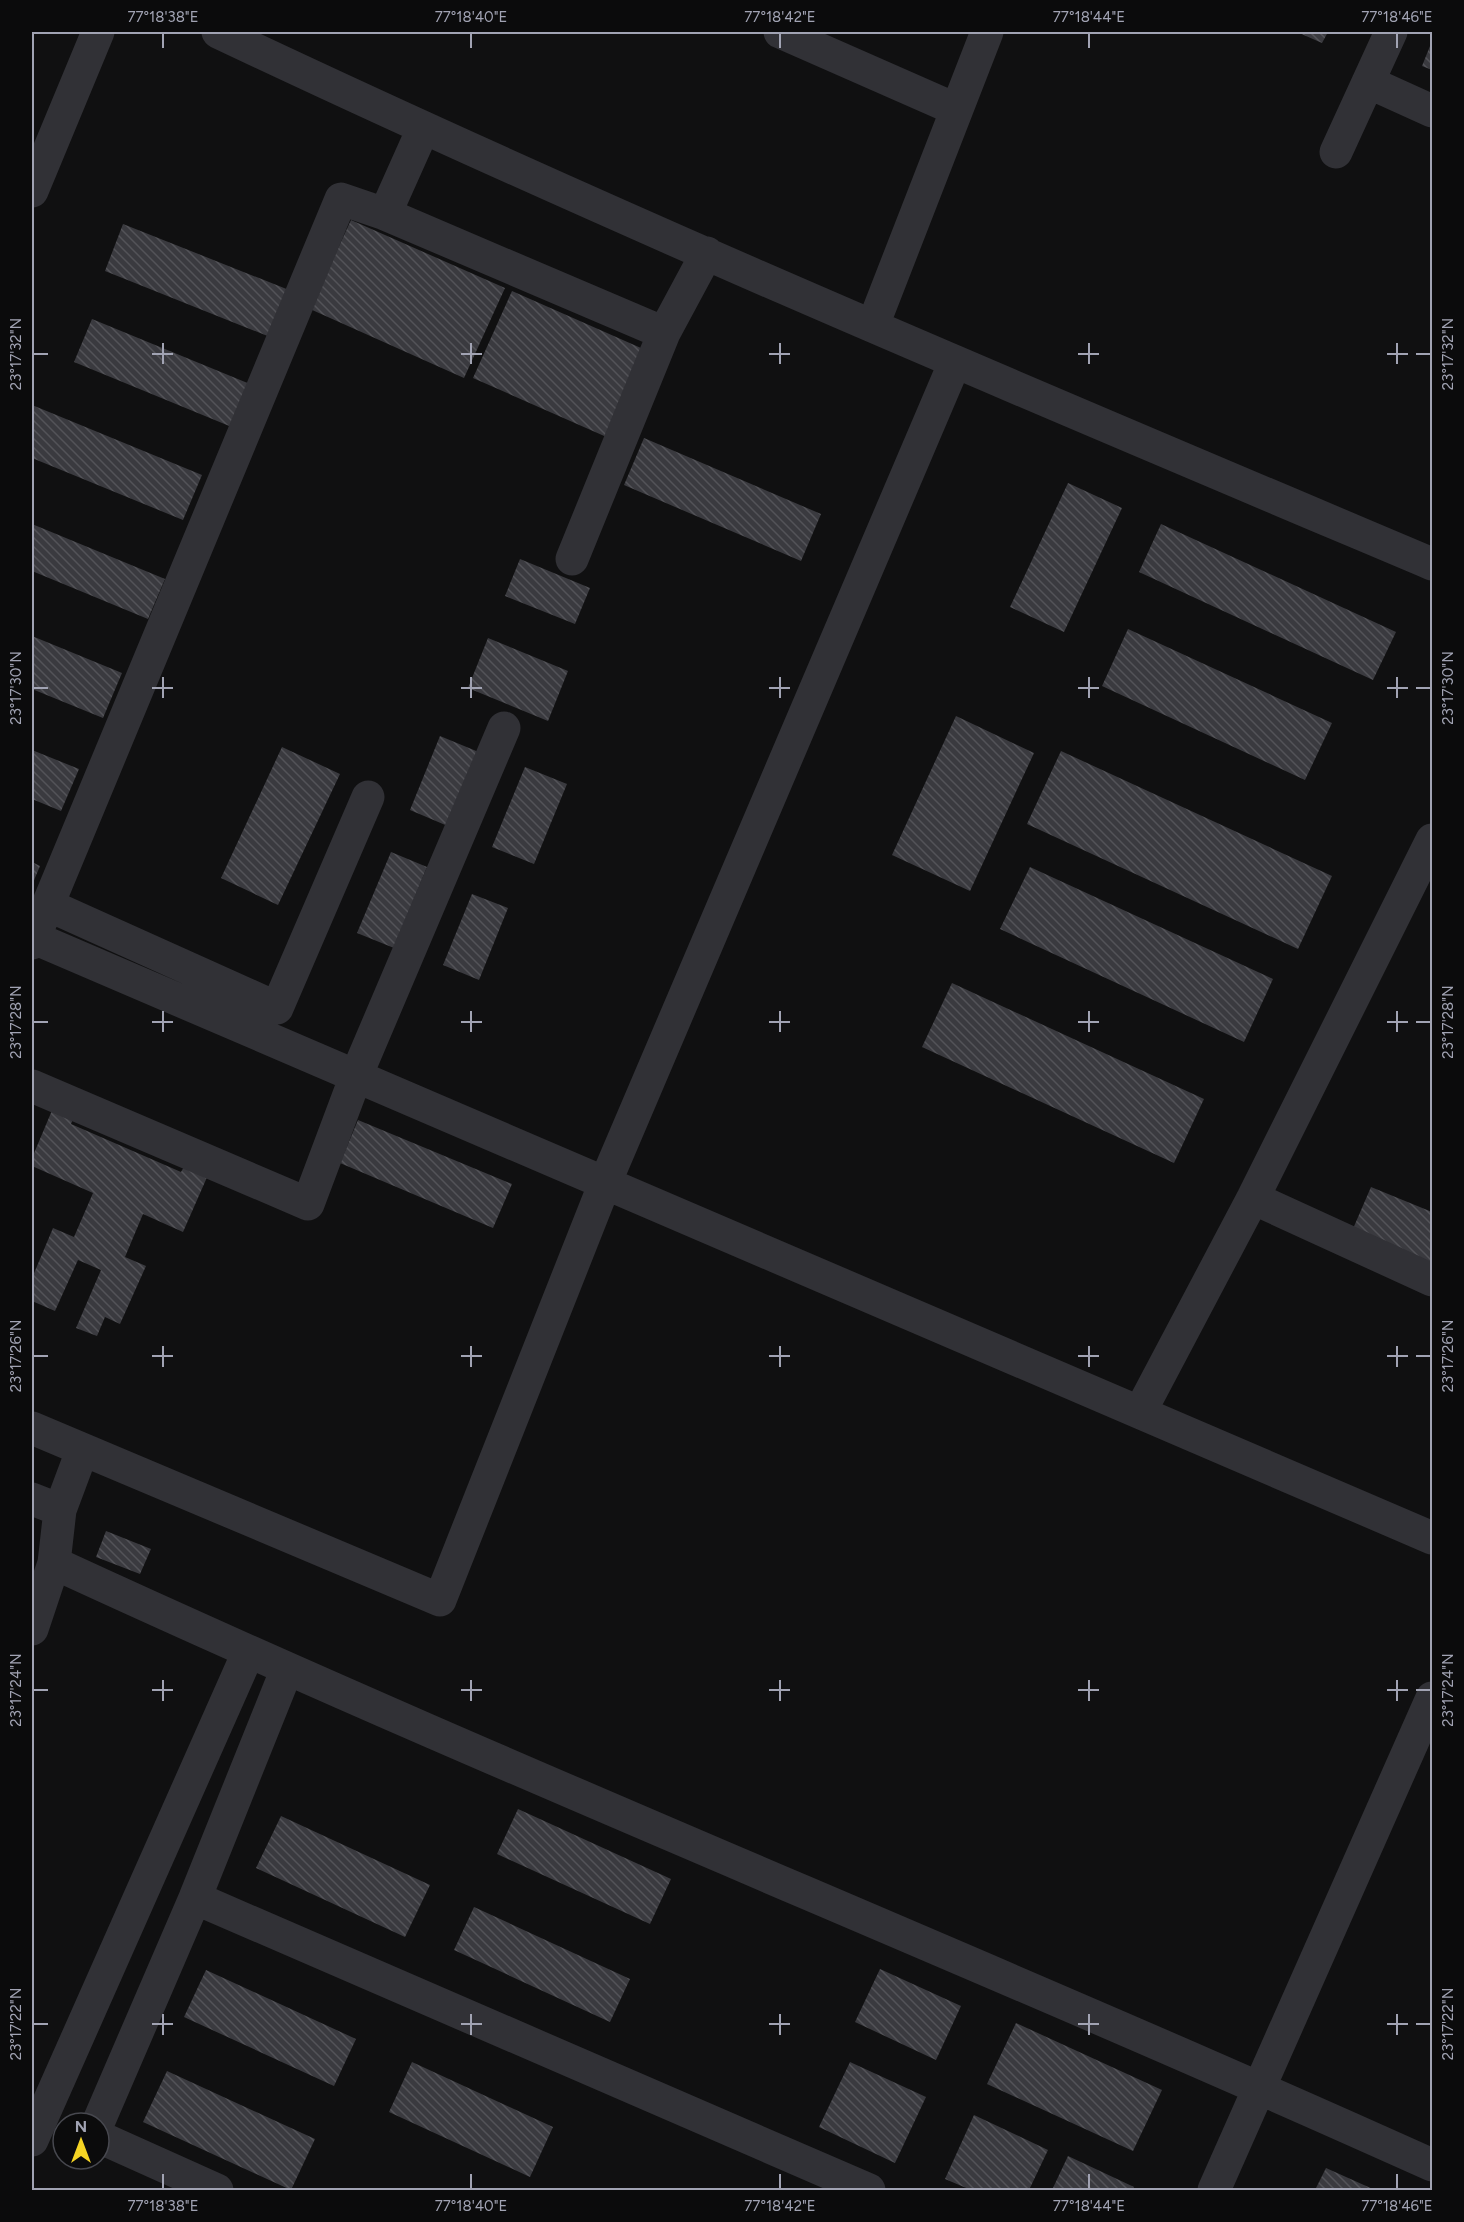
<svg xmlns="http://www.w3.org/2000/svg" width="1464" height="2222" font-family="Figtree,sans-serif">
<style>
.building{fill:url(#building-back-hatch)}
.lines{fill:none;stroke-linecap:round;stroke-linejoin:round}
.minor{stroke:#313136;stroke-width:33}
.ticks{fill:none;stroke:#a1a3b3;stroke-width:2}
.neatline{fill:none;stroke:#a1a3b3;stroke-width:2}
.ticks-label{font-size:15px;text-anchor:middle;fill:#a1a3b3}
</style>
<defs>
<pattern id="building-back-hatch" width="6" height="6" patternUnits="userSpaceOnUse" patternTransform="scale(1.5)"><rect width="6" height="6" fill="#3a3a3f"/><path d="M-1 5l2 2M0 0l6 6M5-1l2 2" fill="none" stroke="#535358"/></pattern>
</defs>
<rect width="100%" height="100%" fill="#101011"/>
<path class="building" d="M1297 32H1328L1322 43Z
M1432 41V70L1422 66Z
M351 220 505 288 464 378 310 309Z
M123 224 294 292 275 339 105 271Z
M512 291 650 352 611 439 473 378Z
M92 319 257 387 239 430 74 362Z
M32 405 202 475 183 520 32 458Z
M644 438 821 514 801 561 624 485Z
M1068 483 1122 508 1064 632 1010 607Z
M32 524 165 579 148 619 32 571Z
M1161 524 1396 632 1373 680 1139 572Z
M520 559 590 588 575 624 505 596Z
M1128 629 1332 723 1305 780 1102 686Z
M32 636 122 673 103 718 32 689Z
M488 638 568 671 548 721 468 688Z
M956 716 1034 753 970 891 892 855Z
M440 736 481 753 450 827 410 810Z
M282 747 340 774 278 905 221 878Z
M32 750 79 769 61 811 32 799Z
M1061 751 1332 876 1298 949 1027 824Z
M525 767 567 784 534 864 492 847Z
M391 852 427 867 394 948 357 933Z
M32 862 40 866 32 885Z
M1030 867 1273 979 1244 1042 1000 929Z
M472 894 508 908 479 980 443 965Z
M952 983 1204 1099 1174 1163 922 1047Z
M53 1108 74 1117 71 1124 181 1172 185 1165 208 1175 183 1232 143 1214 125 1257 146 1266 120 1324 105 1317 97 1336 76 1328 101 1270 78 1260 55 1311 32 1301V1278L53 1228 74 1237 93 1193 32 1166V1158Z
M358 1120 512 1184 493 1228 340 1163Z
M1371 1187 1432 1212V1265L1352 1231Z
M106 1531 151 1549 140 1574 96 1557Z
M518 1809 671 1879 650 1924 497 1854Z
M281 1816 430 1885 405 1937 256 1868Z
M474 1907 630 1979 610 2022 454 1950Z
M880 1969 961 2006 936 2060 855 2022Z
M206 1970 356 2039 334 2086 184 2017Z
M1016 2023 1162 2090 1133 2151 987 2084Z
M412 2062 553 2127 530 2177 389 2112Z
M850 2062 926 2097 895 2163 819 2127Z
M167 2071 315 2139 291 2190 143 2122Z
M974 2115 1048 2150 1029 2190H971L945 2179Z
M1068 2156 1134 2187 1132 2190H1052Z
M1326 2168 1375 2190H1315Z"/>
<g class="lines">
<path class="minor" d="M218 32C617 221 1025 392 1432 564
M780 32 955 109
M1368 82 1432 111
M1336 152 1391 32
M32 191 98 32
M385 214 664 333
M873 325 987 32
M572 559 664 333 707 253
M48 905 277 1008 368 797
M32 937 1432 1538
M32 943 341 199 385 214 423 129
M32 1086 308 1204 356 1076 504 728
M1253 1198 1432 1280
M1140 1412 1253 1198 1432 840
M32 1428 440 1600 605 1183 955 362
M32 1499 60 1510
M54 1563C509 1773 975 1959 1432 2165
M32 1629 54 1563 60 1510 82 1451
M195 1898 869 2190
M98 2123 195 1898 287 1669
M99 2137 217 2190
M32 2140 248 1653
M1214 2190 1432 1698"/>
</g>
<path class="ticks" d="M163 33V48M471 33V48M780 33V48M1089 33V48M1397 33V48M163 343V364M471 343V364M780 343V364M1089 343V364M1397 343V364M33 354H48M152 354H173M461 354H482M769 354H790M1078 354H1099M1387 354H1408M1416 354H1431M163 677V698M471 677V698M780 677V698M1089 677V698M1397 677V698M33 688H48M152 688H173M461 688H482M769 688H790M1078 688H1099M1387 688H1408M1416 688H1431M163 1011V1032M471 1011V1032M780 1011V1032M1089 1011V1032M1397 1011V1032M33 1022H48M152 1022H173M461 1022H482M769 1022H790M1078 1022H1099M1387 1022H1408M1416 1022H1431M163 1346V1367M471 1346V1367M780 1346V1367M1089 1346V1367M1397 1346V1367M33 1356H48M152 1356H173M461 1356H482M769 1356H790M1078 1356H1099M1387 1356H1408M1416 1356H1431M163 1680V1701M471 1680V1701M780 1680V1701M1089 1680V1701M1397 1680V1701M33 1690H48M152 1690H173M461 1690H482M769 1690H790M1078 1690H1099M1387 1690H1408M1416 1690H1431M163 2014V2035M471 2014V2035M780 2014V2035M1089 2014V2035M1397 2014V2035M33 2024H48M152 2024H173M461 2024H482M769 2024H790M1078 2024H1099M1387 2024H1408M1416 2024H1431M163 2174V2189M471 2174V2189M780 2174V2189M1089 2174V2189M1397 2174V2189"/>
<rect width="1464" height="2222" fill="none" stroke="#0b0b0c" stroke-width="66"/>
<g transform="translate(81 2141)"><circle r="28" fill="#0b0b0c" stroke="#47484f" stroke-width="1.5"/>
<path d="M0-4.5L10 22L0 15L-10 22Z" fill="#f5d424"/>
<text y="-9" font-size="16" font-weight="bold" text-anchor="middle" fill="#a1a3b3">N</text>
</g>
<rect x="33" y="33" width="1398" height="2156" class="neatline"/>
<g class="ticks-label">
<text x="163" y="22">77°18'38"E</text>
<text x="471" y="22">77°18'40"E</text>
<text x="780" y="22">77°18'42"E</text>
<text x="1089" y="22">77°18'44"E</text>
<text x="1397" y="22">77°18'46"E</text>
<text transform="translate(16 354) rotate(-90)" y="5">23°17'32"N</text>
<text transform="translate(1448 354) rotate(-90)" y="5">23°17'32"N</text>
<text transform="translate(16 688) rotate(-90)" y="5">23°17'30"N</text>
<text transform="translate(1448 688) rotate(-90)" y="5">23°17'30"N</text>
<text transform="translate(16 1022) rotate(-90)" y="5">23°17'28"N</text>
<text transform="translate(1448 1022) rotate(-90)" y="5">23°17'28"N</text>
<text transform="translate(16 1356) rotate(-90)" y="5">23°17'26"N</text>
<text transform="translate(1448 1356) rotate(-90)" y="5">23°17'26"N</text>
<text transform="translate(16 1690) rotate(-90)" y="5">23°17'24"N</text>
<text transform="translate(1448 1690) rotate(-90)" y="5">23°17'24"N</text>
<text transform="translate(16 2024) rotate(-90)" y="5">23°17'22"N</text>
<text transform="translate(1448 2024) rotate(-90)" y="5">23°17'22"N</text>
<text x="163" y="2211">77°18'38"E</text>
<text x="471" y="2211">77°18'40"E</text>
<text x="780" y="2211">77°18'42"E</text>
<text x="1089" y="2211">77°18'44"E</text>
<text x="1397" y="2211">77°18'46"E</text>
</g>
</svg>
